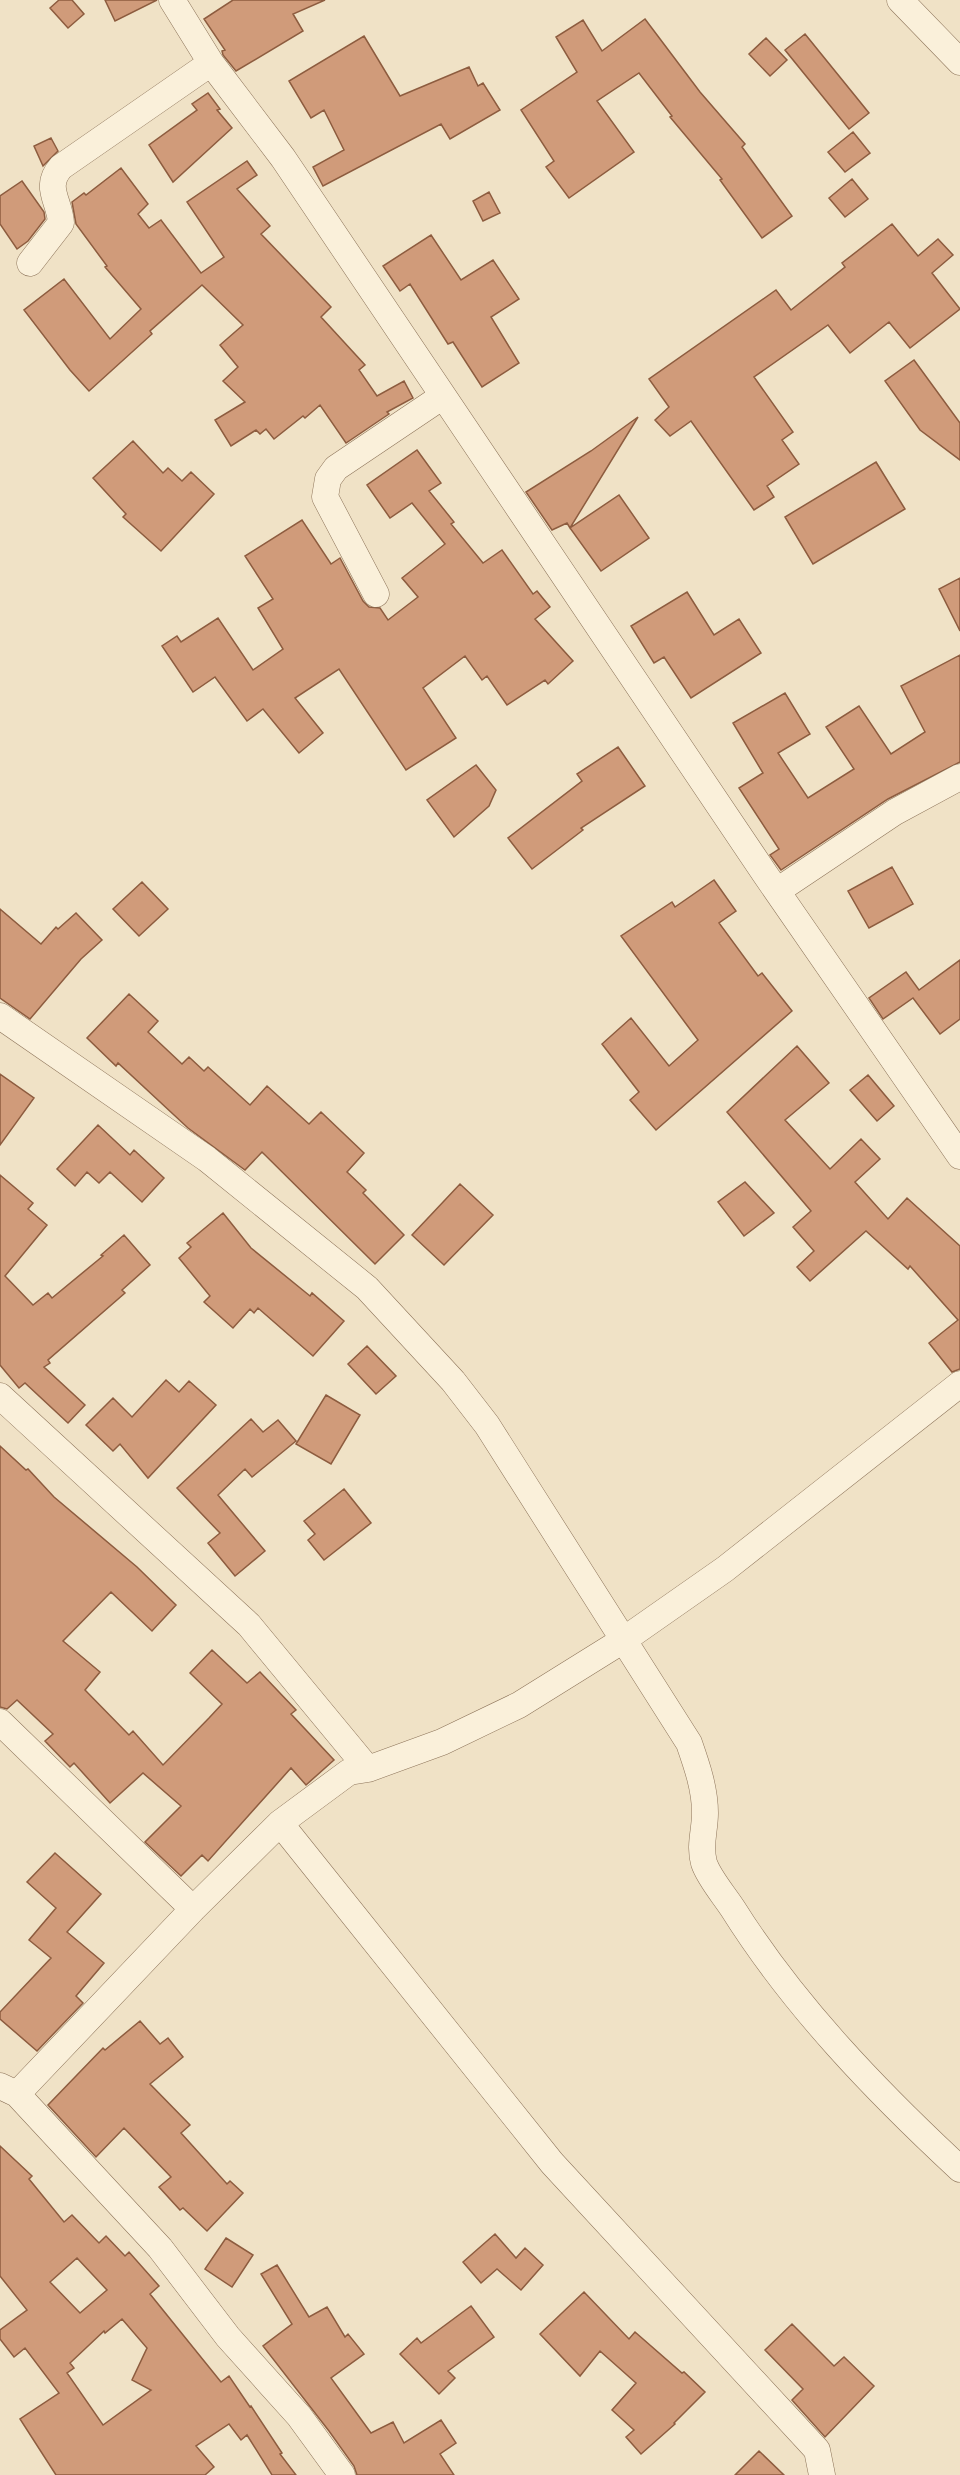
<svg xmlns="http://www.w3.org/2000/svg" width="960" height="2475" font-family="Georgia,serif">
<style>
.building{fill:#d09b7a;stroke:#8d5c3f;stroke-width:1.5;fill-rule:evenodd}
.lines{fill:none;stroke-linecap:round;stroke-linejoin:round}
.street-casing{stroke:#8d745a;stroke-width:27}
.street{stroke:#faf0da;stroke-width:26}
</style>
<rect width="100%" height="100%" fill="#f0e2c6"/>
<path class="building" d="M59 0H72L84 14 68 28 50 8Z
M105 0H157L115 21Z
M233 0H325L293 14 303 31 236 71 223 55 222 51 225 50 204 19Z
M645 19 700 92 745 144 742 147 792 216 762 238 720 180 722 179 670 117 672 116 639 73 597 101 634 152 569 198 546 167 554 161 521 110 577 72 556 37 583 20 602 51Z
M805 34 869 113 849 129 785 50Z
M364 36 400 96 469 67 478 86 483 83 500 110 450 139 441 124 323 186 313 167 344 150 324 110 311 118 289 81Z
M766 38 787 60 770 76 749 54Z
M208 93 220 109 217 110 232 128 173 182 149 145 197 110 192 104Z
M853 132 870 153 845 172 828 152Z
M51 138 58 151 43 166 34 146Z
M247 161 257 175 237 189 270 226 261 234 331 307 321 317 365 365 359 370 377 396 404 381 413 398 387 412 389 414 346 443 320 405 305 418 303 416 274 439 266 429 260 434 256 430 231 446 215 420 245 402 223 381 238 367 220 345 243 325 202 285 150 331 152 334 89 391 70 370 24 310 64 279 110 339 141 309 105 267 107 266 76 224 72 202 84 193 86 195 121 168 148 204 138 214 149 228 161 220 201 273 224 257 187 202Z
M852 179 868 199 845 217 829 198Z
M22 181 44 212 45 219 28 241 17 249 0 224V196Z
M489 192 500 213 483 221 473 201Z
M892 224 918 256 938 239 953 255 932 273 960 309 910 348 889 322 850 353 828 325 754 377 793 432 782 440 799 464 767 486 774 497 754 510 691 421 670 436 655 420 669 407 649 379 776 290 791 310 845 267 842 263Z
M431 235 461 280 493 260 519 299 491 317 519 363 482 387 453 342 448 344 410 284 400 291 383 266Z
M914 360 960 423V460L920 430 885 381Z
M638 417 570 528 567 523 552 530 526 492 591 451Z
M133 441 163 473 168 468 182 481 191 472 214 494 161 551 123 517 126 514 93 478Z
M417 450 441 483 429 491 454 522 451 524 483 563 502 550 533 594 537 591 550 607 535 619 573 661 548 684 545 680 507 705 487 676 482 680 465 656 423 688 456 738 406 770 339 669 295 698 323 733 299 753 263 709 247 721 215 677 193 692 162 646 177 636 181 642 218 618 253 670 283 649 258 608 273 599 245 556 302 520 331 564 340 558 363 601 369 607 380 608 388 620 418 597 402 578 445 544 412 503 390 518 367 485Z
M876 462 905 509 813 564 785 517Z
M619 495 649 538 601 571 570 528Z
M960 578V631L939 589Z
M687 592 714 635 739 619 761 653 691 698 664 657 654 663 631 626Z
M960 655V762L888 799 781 870 770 855 779 849 739 788 763 773 733 723 785 693 810 734 778 753 808 798 854 769 826 727 859 706 891 754 925 732 901 686Z
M618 747 645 786 581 828 583 830 532 869 508 838 582 781 577 774Z
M476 765 496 790 489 806 454 837 427 800Z
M892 867 913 904 869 928 848 891Z
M714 880 736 911 719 923 758 976 762 973 792 1011 656 1130 630 1100 639 1092 602 1044 631 1018 669 1066 698 1040 621 936 672 902 675 907Z
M142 882 168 909 139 936 113 909Z
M0 909 41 944 56 927 58 929 76 913 102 940 81 959 30 1019 0 998Z
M960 960V1019L940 1034 913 998 883 1019 869 998 906 972 919 990Z
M129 994 158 1021 148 1032 182 1064 189 1057 204 1071 208 1067 250 1105 267 1086 309 1124 321 1112 364 1153 347 1172 366 1190 363 1193 404 1235 375 1264 262 1152 245 1170 188 1128 118 1063 116 1066 87 1038Z
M797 1046 829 1083 785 1120 830 1169 861 1139 880 1159 855 1182 888 1219 907 1198 960 1246V1369L952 1372 929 1343 958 1320 910 1266 908 1269 866 1231 810 1281 797 1267 814 1251 793 1227 811 1211 727 1112Z
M0 1074 34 1098 0 1145Z
M868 1075 894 1106 877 1121 850 1090Z
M98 1125 130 1155 134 1150 164 1178 142 1202 110 1172 99 1183 87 1172 75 1186 57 1169Z
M0 1175 33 1203 28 1209 47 1225 5 1276 33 1305 48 1293 52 1298 103 1256 101 1255 124 1235 150 1265 122 1290 125 1293 48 1360 50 1363 44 1367 85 1405 68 1423 25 1383 19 1388 0 1365Z
M745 1182 774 1213 744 1236 718 1202Z
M460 1184 493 1215 444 1265 412 1235Z
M223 1213 251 1248 310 1296 312 1293 344 1321 313 1356 258 1308 254 1313 250 1309 233 1328 204 1302 210 1296 179 1258 191 1247 187 1243Z
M367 1346 396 1376 376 1394 348 1364Z
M166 1380 179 1392 189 1381 216 1405 148 1478 120 1444 113 1451 86 1425 113 1398 132 1417Z
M326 1395 360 1415 331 1464 296 1444Z
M251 1419 263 1432 278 1420 296 1441 252 1477 245 1469 218 1495 265 1551 235 1576 208 1543 220 1533 177 1488Z
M0 1446 26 1470 28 1469 54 1497 137 1567 176 1605 152 1631 111 1592 63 1641 100 1672 85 1690 129 1735 133 1731 163 1765 209 1718 222 1704 190 1673 212 1650 247 1683 260 1672 296 1710 291 1714 334 1760 306 1785 291 1768 208 1861 202 1855 181 1876 145 1842 181 1806 143 1773 110 1803 74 1763 70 1767 45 1741 53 1734 17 1700 7 1709 0 1707Z
M344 1489 371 1523 324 1560 308 1540 315 1534 304 1521Z
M55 1853 101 1894 67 1932 104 1963 76 1996 83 2003 37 2051 0 2019V2012L51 1958 29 1940 56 1908 27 1882Z
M140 2021 160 2044 168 2038 183 2057 150 2084 190 2125 181 2133 227 2184 230 2181 243 2193 207 2231 183 2208 180 2210 159 2187 171 2177 124 2128 96 2157 48 2105 103 2048 105 2050Z
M0 2146 32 2176 29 2179 64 2222 72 2215 99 2243 106 2236 125 2256 129 2252 159 2286 150 2294 221 2382 229 2376 250 2407 251 2406 282 2453 280 2454 296 2475H272L247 2435 241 2440 229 2424 196 2446 214 2467 205 2475H56L20 2419 59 2393 25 2348 14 2357 0 2339V2330L27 2310 0 2276ZM77 2258 107 2290 80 2313 50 2282ZM122 2319 147 2348 132 2380 151 2390 103 2425 67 2373 74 2368 70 2363 104 2331 105 2333Z
M495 2234 516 2258 525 2248 543 2265 521 2290 497 2269 481 2283 463 2262Z
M226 2238 253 2255 232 2287 205 2269Z
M277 2265 309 2317 327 2307 345 2337 348 2334 364 2354 331 2378 371 2433 393 2422 404 2443 441 2420 456 2443 440 2454 454 2475H357L354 2466 329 2431 263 2346 292 2324 261 2274Z
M584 2292 629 2339 635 2332 682 2373 684 2372 705 2392 674 2423 675 2424 641 2454 626 2437 634 2430 612 2410 636 2383 600 2351 580 2376 540 2334Z
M471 2306 494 2337 448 2371 455 2378 439 2394 400 2354 417 2338 421 2343Z
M792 2324 834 2366 844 2357 874 2386 825 2437 792 2400 803 2389 765 2350Z
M759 2451 784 2475H735Z"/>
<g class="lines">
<defs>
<path id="street" d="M172 0 211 63 283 158 765 874 960 1156
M900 0 960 62
M30 263 61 223C60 201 43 187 61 167L211 63
M376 594 325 497 328 479 336 468 443 396
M777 891 895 812 960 777
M0 1016 207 1159 367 1288 453 1381 487 1425 689 1743C697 1766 705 1789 705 1813 705 1831 699 1845 704 1863 709 1878 724 1895 733 1909 794 2006 876 2091 960 2169
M0 1396 249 1625 368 1769
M0 1722 193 1909
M280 1823 552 2163 817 2450 822 2475
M0 2086 17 2094 160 2248 228 2337 299 2416 342 2475
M17 2094 193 1909 280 1823 349 1772 368 1769 442 1742 519 1705 625 1639 725 1569 960 1384"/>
</defs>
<use href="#street" class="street-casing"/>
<use href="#street" class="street"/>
</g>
</svg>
